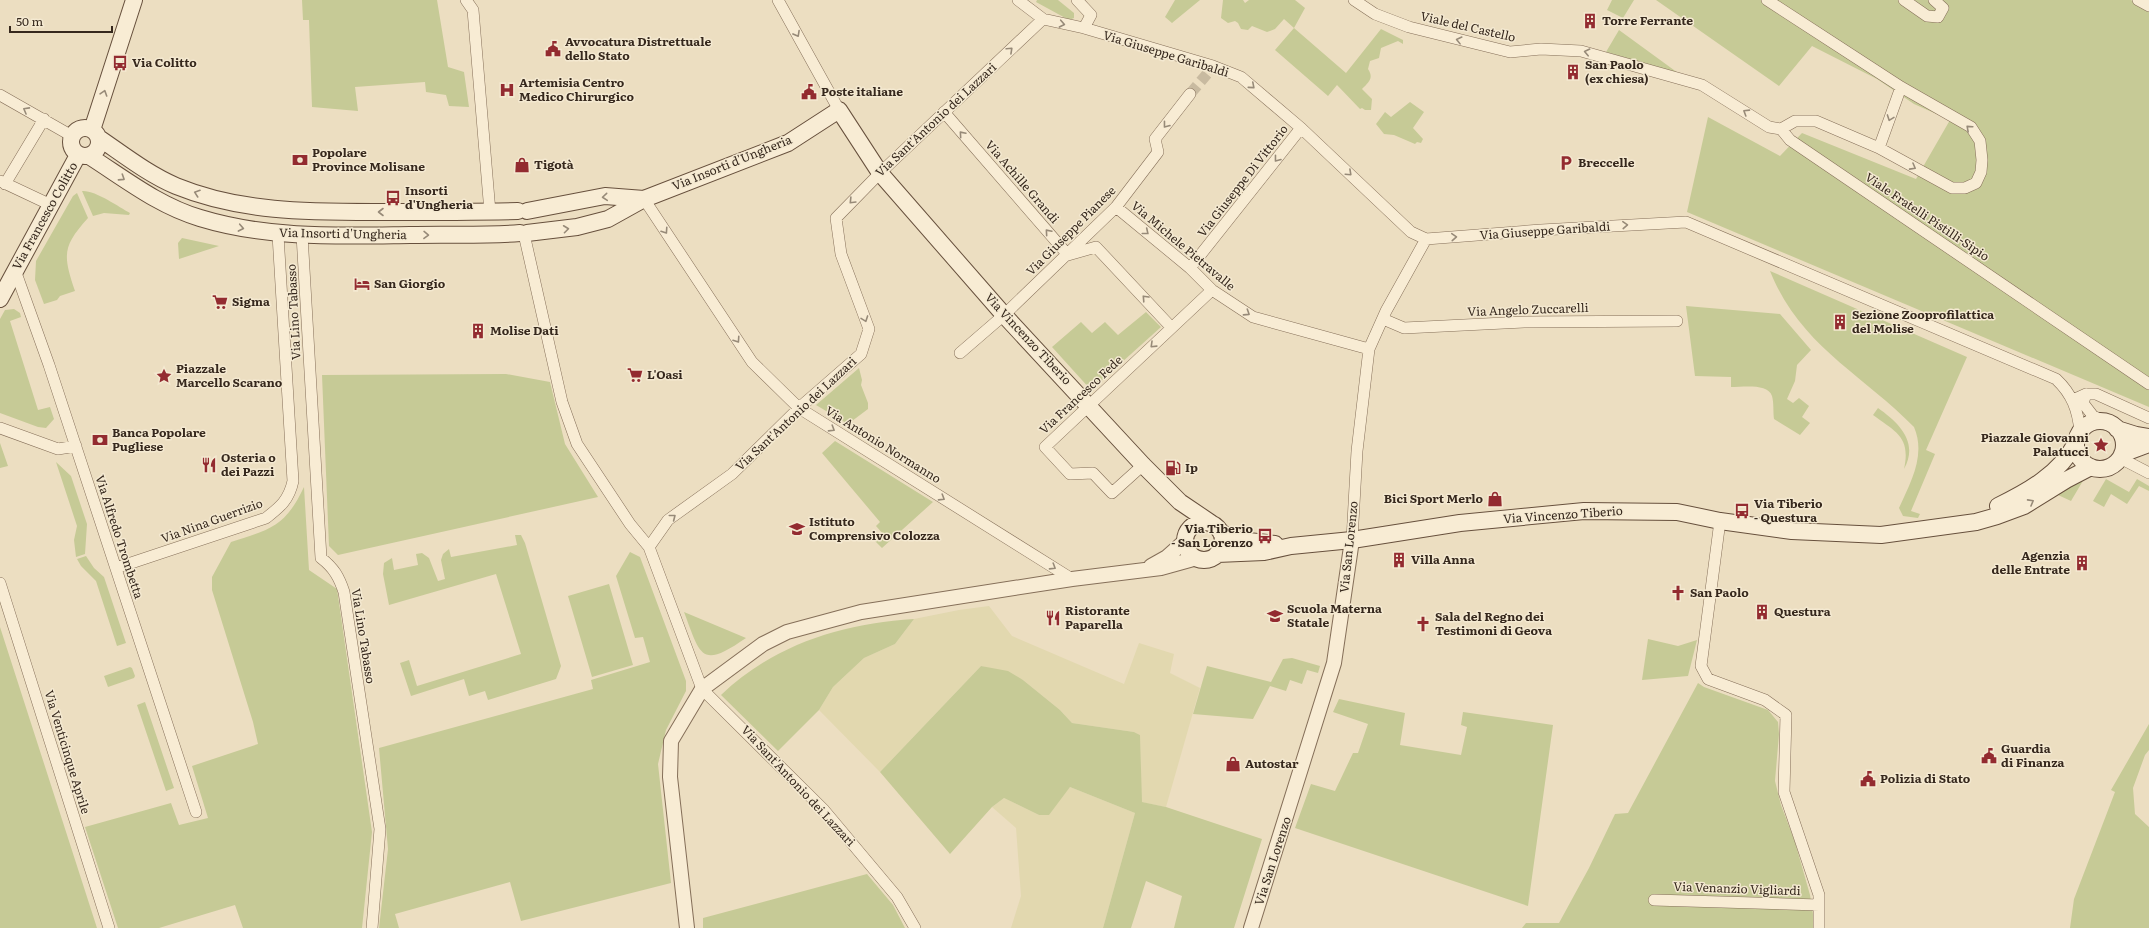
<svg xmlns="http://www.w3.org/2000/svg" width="2149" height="928" font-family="Literata,serif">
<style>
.farmland{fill:#e2d8af}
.green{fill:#c6ca96}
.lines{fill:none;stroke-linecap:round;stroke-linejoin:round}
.minor-tunnel{stroke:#c8baa0;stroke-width:11;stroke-dasharray:11 5.5;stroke-linecap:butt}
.minor-casing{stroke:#856f59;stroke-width:12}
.tertiary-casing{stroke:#856f59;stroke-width:16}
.secondary-casing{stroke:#67503d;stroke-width:18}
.minor{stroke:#f8ecd4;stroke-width:11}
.tertiary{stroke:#f8ecd4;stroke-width:14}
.secondary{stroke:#f8ecd4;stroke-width:16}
.oneway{stroke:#978a78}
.labels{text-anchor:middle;stroke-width:3;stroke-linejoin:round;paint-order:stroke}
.poi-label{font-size:12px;font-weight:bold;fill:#36281d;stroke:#f4e9d1;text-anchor:start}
.street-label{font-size:12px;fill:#36281d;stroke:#f4e9d1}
</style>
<rect width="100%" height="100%" fill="#ecdec1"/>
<path class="farmland" d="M989 606 1012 636 1124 684 1139 643 1174 654 1170 673 1200 688 1166 807 1141 802 1140 735 1134 732 1072 723 1060 710 1023 680 993 669 981 666 880 772 819 710 833 687 864 658 895 644 914 619 959 610Z
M1070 787 1135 813 1103 928H1011L1021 896 1016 828 992 807 1004 798 1039 815Z"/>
<path class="green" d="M302 0H437L448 67 464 72 469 107 449 106 446 95 426 92 425 82 355 87 358 111 312 107 309 20H303Z
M1037 0H1058L1074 13V18L1069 20 1036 2Z
M1175 0H1200L1172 23 1165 17Z
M1223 0H1243L1245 3 1249 0H1295L1305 8 1294 28 1346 73 1381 29 1403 40V44L1398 41 1381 48 1379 58 1370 61 1368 69C1374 78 1369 82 1362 89L1372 99 1371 110H1365L1362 108 1360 109 1337 85 1328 96 1275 50 1294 28 1284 19 1275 29 1267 32 1252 26 1248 30 1241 29 1238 23 1235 21 1228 23 1221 18Z
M1612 0H1634L1623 18 1607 10Z
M1656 0H2131L2149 12V407L1687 212 1708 117 1780 156 1802 133 1916 179 1950 120 1914 104 1877 79 1812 46 1779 86Z
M1619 30 1678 73 1606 52Z
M1410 102 1424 112 1413 128 1423 139 1421 143 1417 142 1415 144 1394 135 1384 134 1376 124 1385 112 1391 117Z
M82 191C95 190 119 207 130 213L129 215 104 213 93 216Z
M77 193 88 218C62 247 63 255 75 291L60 296 57 300 44 304 35 280 36 261 73 196Z
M182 238 219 246 179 259 178 243Z
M1770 271 1967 357 1926 450 1935 454 1911 511 1920 514 1918 518 1903 516 1899 508C1911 482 1926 455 1914 427 1861 373 1800 346 1770 271Z
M1686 306 1780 314 1811 350 1797 365 1795 381 1787 399 1793 403 1799 398 1809 406 1802 417 1810 423 1800 435 1774 419C1773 412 1774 403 1772 396 1768 383 1743 387 1731 387V377L1695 376Z
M14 309 20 313 21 317 10 321 38 410 50 407 54 419 46 428 38 427 0 413V319L5 310Z
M1146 312 1161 327 1091 390 1052 347 1081 322 1092 333 1105 322 1118 335Z
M859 368 862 380 861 385 868 403V409L848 424 816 405Z
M506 374 550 382 565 444 598 497 338 555 329 546 322 375Z
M1878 408C1899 423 1919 442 1904 469 1911 437 1896 432 1873 415Z
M835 441 933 502 882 548 875 541 883 534 876 526 880 522 822 453Z
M0 443 8 466 0 468Z
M56 462 71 476 87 524 85 554 76 557 74 540 77 526Z
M2084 479 2071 501 2058 495V493Z
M2106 479 2129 492 2137 479 2149 486V491L2139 486 2127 504 2111 494 2104 507 2093 501Z
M304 487 309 570 337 589 372 832 362 928H243L235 905 159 928H118L85 827 171 803 179 825 208 818 192 766 258 744 253 722 212 590V577L231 542C271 529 285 527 304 487Z
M515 535H521L525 543 561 666 556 679 488 700 485 691 469 696 464 679 411 696 400 663 409 660 417 686 521 654 496 574 389 605 383 574 384 563 392 558 394 570 418 565 416 554 422 553 429 558 438 581 445 579 441 560 443 554 449 549 451 557 517 545Z
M630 552 640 557 686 681V691L666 730 658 764 671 883 521 921 510 882 395 914 399 928H379L388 849 379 748 593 689 591 680 650 662 643 637 635 638 616 576Z
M86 556 94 568 104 577 126 643 117 646 96 581 81 566 77 559Z
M609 584 633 665 592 677 568 596Z
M684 612 746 638C701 669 701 657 684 612Z
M914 619 895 644 864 658 833 687 819 710 778 751 721 695C775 644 841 624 914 619Z
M0 627 97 928H0Z
M1648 639 1678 646 1697 640 1688 676 1642 680Z
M1292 658 1320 666 1318 673 1307 670 1302 684 1290 680 1286 691 1270 686 1253 719 1193 714 1207 666 1271 682 1283 659Z
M981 666 1008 671 1023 680 1060 710 1072 723 1134 732 1140 735 1142 802 1166 807 1262 839 1234 928H1174L1182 896 1146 881 1131 928H1103L1135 813 1070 787 1049 815H1039L1004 798 992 807 950 854 880 772Z
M130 667 132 668 135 676 134 678 108 687 104 676Z
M1698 683 1704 687 1768 710 1778 722 1779 734 1775 781 1781 805 1795 842 1810 895 1813 914V928H1522L1526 923H1559L1589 868 1615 814 1628 813Z
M1339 699 1405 713 1400 745 1461 755 1467 727 1461 725 1463 712 1553 725 1528 906 1295 828 1311 784 1335 791 1353 753H1358L1368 724 1333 712Z
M145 702 174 788 166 791 137 705Z
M2149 724V750L2145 755 2133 788 2135 814 2149 827V928H2070L2074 899 2115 792 2111 790Z
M867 874 893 905 905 928H703V918Z"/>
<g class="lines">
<path class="minor-tunnel" d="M1190 94 1207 74"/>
<defs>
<path id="minor" d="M466 0 473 10 490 212
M778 0 839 110
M1018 0 1043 19 1084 28 1213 66 1241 77 1301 128 1411 232 1426 239 1541 230 1686 222 2056 379C2072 394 2078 410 2080 432
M1077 0 1091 15 1084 28
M1354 0 1375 14 1409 27 1510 52 1541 49 1581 51 1702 85 1769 127 1781 129
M1767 0 1901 87 1971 127 1980 141 1982 160 1981 172 1976 183 1965 188H1952L1879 148 1816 121H1795L1781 129 1790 140 2149 384
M1904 0 1927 16 1938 17 1943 8 1934 0
M2138 0 2149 6
M0 95 72 136
M944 112 1068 255 1096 247 1171 327
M1879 148 1901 87
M0 181 51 205
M5 184 44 119
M644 199 752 362 799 408 1072 579
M1116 207 1190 268 1212 290 1253 317 1369 349
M524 234 562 402 577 444 630 524 649 547 702 689 824 810 897 897 915 928
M302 235 321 558C334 568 339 577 344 592L380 829 372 928
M1190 268 1301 128
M15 270 49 365 196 812
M1383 319 1404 328 1524 322 1677 321
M960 353 1004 315 1116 207 1158 152 1155 139 1190 94
M2086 394 2083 403 2093 416 2106 422
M2073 400 2086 394H2096L2149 418
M0 428 58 449 76 446
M2120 458 2149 473
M1143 465 1112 493 1093 473 1070 474 1045 447 1212 290
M1720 521 1701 666 1708 679 1765 700 1786 715 1784 792 1819 895V928
M1352 540 1357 451 1369 349 1386 311 1426 239
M649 547 668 520 732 474 799 408 861 354 869 329 841 254 836 218 880 173 1043 19
M116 568 266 518C280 507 289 500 293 481L278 235
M0 583 109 928
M1654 900 1819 905"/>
<path id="tertiary" d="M1151 566 1167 557 1185 541
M687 928 670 777 671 741 702 689 763 644 787 632 861 612 1072 579 1161 568 1197 558
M1251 928 1334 663 1352 540"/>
<path id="secondary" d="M71 142a14 14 0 1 1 28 0a14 14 0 1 1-28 0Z
M92 130 134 0
M99 138C124 155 148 174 176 186 242 213 312 212 382 212 427 212 473 212 518 211
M89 156C125 179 159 206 200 218 269 239 339 236 410 235 447 234 483 236 520 233
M527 211 605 196 644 199
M527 233 577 227 608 219 644 199 788 143 839 110 880 173 1004 315 1143 465 1180 502 1211 523
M0 299 78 155
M2076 445a24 24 0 1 1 48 0a24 24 0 1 1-48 0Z
M2117 429 2136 435 2149 437
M2122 454 2149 444
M1998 506C2029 491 2059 474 2076 443
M1185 541a19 19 0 1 1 38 0a19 19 0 1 1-38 0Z
M1221 533 1239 540 1275 544
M1217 554 1264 552 1291 546 1352 540 1460 523 1584 511 1677 512 1720 521 1792 531 1881 535 1976 522 1997 516 2024 506 2066 480 2091 467"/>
</defs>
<use href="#minor" class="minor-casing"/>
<use href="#tertiary" class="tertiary-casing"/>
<use href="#secondary" class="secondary-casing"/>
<use href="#minor" class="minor"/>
<use href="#tertiary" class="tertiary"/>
<use href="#secondary" class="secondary"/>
</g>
<defs><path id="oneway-chevron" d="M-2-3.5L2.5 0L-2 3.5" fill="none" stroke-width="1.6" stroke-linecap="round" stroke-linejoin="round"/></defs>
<g class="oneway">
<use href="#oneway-chevron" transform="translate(1062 24) rotate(11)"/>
<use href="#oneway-chevron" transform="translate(797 34) rotate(61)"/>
<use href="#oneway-chevron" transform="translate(1459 40) rotate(-166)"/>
<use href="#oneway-chevron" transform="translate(1010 50) rotate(-43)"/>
<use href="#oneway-chevron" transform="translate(1587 52) rotate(-167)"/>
<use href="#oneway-chevron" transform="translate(1252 86) rotate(41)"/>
<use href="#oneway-chevron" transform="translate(104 93) rotate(-72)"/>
<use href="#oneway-chevron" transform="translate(26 110) rotate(-151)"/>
<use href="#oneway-chevron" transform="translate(1746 112) rotate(-148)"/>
<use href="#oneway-chevron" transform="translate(1890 118) rotate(110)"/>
<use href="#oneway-chevron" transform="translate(1166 125) rotate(128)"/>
<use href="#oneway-chevron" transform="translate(1969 128) rotate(-138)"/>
<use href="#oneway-chevron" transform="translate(962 134) rotate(-131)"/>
<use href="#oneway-chevron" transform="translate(1277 159) rotate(128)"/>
<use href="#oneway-chevron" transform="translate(1913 167) rotate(29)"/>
<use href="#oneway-chevron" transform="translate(1349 173) rotate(43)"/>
<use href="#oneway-chevron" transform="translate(122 178) rotate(33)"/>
<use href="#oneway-chevron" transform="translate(197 193) rotate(-161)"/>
<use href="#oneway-chevron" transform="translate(605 197) rotate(175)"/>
<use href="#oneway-chevron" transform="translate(852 201) rotate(134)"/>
<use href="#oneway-chevron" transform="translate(381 212) rotate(180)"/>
<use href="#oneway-chevron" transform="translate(1625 225) rotate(-3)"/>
<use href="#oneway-chevron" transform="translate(241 228) rotate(11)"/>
<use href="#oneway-chevron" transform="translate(566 229) rotate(-7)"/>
<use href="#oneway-chevron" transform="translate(665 231) rotate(56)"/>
<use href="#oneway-chevron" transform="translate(1048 232) rotate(-131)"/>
<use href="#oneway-chevron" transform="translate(1146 232) rotate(39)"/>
<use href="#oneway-chevron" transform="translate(426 235) rotate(1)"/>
<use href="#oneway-chevron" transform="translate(1454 237) rotate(-4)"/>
<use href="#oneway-chevron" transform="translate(1145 298) rotate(-133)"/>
<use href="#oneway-chevron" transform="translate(1247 313) rotate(33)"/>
<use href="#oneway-chevron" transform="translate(865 319) rotate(70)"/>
<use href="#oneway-chevron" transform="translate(737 340) rotate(56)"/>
<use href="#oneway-chevron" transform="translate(1153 345) rotate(136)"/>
<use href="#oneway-chevron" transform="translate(832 429) rotate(32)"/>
<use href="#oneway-chevron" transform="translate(942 498) rotate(32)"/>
<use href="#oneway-chevron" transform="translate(2031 502) rotate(-29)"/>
<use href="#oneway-chevron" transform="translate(673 517) rotate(-38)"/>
<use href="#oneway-chevron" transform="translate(1053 567) rotate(32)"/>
</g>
<defs>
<symbol id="building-bare" viewBox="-9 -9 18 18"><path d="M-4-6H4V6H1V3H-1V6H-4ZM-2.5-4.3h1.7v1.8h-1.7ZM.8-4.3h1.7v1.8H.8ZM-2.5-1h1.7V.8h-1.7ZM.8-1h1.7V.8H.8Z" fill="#932b30" stroke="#f4e9d1" stroke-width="2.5" paint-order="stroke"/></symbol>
<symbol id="civic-bare" viewBox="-9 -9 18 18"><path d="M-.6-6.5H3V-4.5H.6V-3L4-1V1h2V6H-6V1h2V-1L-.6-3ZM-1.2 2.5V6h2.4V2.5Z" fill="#932b30" stroke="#f4e9d1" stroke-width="2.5" paint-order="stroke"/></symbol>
<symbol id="bus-bare" viewBox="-9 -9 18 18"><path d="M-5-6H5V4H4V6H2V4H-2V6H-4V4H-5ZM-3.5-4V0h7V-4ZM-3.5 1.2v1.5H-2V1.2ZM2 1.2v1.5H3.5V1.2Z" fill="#932b30" stroke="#f4e9d1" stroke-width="2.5" paint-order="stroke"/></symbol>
<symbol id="hospital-bare" viewBox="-9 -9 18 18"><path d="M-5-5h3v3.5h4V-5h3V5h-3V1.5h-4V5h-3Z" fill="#932b30" stroke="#f4e9d1" stroke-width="2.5" paint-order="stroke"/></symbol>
<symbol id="bank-bare" viewBox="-9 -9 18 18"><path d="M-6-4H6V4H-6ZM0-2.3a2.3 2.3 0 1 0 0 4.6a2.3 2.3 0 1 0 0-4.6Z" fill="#932b30" stroke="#f4e9d1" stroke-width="2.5" paint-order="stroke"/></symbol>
<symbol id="parking-bare" viewBox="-9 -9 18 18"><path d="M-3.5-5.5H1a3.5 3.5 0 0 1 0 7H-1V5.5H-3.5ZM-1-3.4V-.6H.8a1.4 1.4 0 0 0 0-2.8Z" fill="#932b30" stroke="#f4e9d1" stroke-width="2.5" paint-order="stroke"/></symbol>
<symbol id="shop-bare" viewBox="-9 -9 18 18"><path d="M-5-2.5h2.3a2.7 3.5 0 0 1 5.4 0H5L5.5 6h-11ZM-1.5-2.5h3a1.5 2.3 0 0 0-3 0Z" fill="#932b30" stroke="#f4e9d1" stroke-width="2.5" paint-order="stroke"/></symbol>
<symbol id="hotel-bare" viewBox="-9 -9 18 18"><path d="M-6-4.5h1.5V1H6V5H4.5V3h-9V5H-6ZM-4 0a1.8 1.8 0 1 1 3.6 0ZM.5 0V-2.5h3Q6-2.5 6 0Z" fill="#932b30" stroke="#f4e9d1" stroke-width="2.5" paint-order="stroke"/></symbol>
<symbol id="supermarket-bare" viewBox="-9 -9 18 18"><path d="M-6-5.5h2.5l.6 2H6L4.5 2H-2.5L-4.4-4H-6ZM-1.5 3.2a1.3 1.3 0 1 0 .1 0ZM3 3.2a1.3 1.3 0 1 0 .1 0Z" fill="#932b30" stroke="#f4e9d1" stroke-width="2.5" paint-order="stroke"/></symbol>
<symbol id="sight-bare" viewBox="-9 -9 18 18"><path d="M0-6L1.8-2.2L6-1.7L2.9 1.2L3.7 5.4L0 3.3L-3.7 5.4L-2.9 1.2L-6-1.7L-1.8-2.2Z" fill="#932b30" stroke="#f4e9d1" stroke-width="2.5" paint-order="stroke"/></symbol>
<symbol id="restaurant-bare" viewBox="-9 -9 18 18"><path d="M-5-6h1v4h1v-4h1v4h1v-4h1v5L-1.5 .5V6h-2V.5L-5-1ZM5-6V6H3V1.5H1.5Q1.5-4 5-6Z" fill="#932b30" stroke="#f4e9d1" stroke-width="2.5" paint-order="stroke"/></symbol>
<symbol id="fuel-bare" viewBox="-9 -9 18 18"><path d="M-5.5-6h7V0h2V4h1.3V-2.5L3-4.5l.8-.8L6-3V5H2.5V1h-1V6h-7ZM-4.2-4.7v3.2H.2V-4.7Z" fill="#932b30" stroke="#f4e9d1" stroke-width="2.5" paint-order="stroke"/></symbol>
<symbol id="school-bare" viewBox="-9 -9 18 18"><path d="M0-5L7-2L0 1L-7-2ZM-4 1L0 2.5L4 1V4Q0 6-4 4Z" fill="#932b30" stroke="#f4e9d1" stroke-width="2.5" paint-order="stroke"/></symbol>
<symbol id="church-bare" viewBox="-9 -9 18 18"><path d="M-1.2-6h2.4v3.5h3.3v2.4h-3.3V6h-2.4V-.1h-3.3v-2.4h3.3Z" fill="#932b30" stroke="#f4e9d1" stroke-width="2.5" paint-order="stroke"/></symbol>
</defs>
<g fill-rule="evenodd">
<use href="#building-bare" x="1579" y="10" width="22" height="22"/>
<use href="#civic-bare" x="542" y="38" width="22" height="22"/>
<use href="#bus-bare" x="109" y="52" width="22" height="22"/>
<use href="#building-bare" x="1562" y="61" width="22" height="22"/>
<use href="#hospital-bare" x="496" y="79" width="22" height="22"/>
<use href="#civic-bare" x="798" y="81" width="22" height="22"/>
<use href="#bank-bare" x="289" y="149" width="22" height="22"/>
<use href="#parking-bare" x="1555" y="152" width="22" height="22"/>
<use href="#shop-bare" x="511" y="154" width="22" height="22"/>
<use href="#bus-bare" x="382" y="187" width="22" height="22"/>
<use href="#hotel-bare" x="351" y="273" width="22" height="22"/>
<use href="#supermarket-bare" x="209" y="291" width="22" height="22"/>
<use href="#building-bare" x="1829" y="311" width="22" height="22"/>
<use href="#building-bare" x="467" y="320" width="22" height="22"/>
<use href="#supermarket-bare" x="624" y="364" width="22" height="22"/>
<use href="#sight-bare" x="153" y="365" width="22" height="22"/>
<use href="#bank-bare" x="89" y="429" width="22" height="22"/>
<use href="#sight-bare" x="2090" y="434" width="22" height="22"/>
<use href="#restaurant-bare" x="198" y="454" width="22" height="22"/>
<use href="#fuel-bare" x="1162" y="457" width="22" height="22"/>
<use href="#shop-bare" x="1484" y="488" width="22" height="22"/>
<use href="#bus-bare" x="1731" y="500" width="22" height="22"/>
<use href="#school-bare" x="786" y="518" width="22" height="22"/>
<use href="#bus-bare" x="1254" y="525" width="22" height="22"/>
<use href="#building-bare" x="1388" y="549" width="22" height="22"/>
<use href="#building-bare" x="2071" y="552" width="22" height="22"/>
<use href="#church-bare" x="1667" y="582" width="22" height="22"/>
<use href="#building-bare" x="1751" y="601" width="22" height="22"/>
<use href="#school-bare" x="1264" y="605" width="22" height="22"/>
<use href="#restaurant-bare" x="1042" y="607" width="22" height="22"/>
<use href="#church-bare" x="1412" y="613" width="22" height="22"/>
<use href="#civic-bare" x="1978" y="745" width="22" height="22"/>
<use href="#shop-bare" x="1222" y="753" width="22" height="22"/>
<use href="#civic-bare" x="1857" y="768" width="22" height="22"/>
</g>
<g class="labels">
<g class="poi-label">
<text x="1602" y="25">Torre Ferrante</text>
<text x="565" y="46">Avvocatura Distrettuale<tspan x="565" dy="14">dello Stato</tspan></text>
<text x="132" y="67">Via Colitto</text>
<text x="1585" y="69">San Paolo<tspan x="1585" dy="14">(ex chiesa)</tspan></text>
<text x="519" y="87">Artemisia Centro<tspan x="519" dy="14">Medico Chirurgico</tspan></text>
<text x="821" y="96">Poste italiane</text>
<text x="312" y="157">Popolare<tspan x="312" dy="14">Province Molisane</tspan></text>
<text x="1578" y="167">Breccelle</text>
<text x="534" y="169">Tigotà</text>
<text x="405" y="195">Insorti<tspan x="405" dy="14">d'Ungheria</tspan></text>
<text x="374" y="288">San Giorgio</text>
<text x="232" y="306">Sigma</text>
<text x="1852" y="319">Sezione Zooprofilattica<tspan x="1852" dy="14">del Molise</tspan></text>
<text x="490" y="335">Molise Dati</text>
<text x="176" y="373">Piazzale<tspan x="176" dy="14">Marcello Scarano</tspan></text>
<text x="647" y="379">L'Oasi</text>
<text x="112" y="437">Banca Popolare<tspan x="112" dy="14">Pugliese</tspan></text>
<text x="2089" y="442" text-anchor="end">Piazzale Giovanni<tspan x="2089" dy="14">Palatucci</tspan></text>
<text x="221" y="462">Osteria o<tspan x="221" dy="14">dei Pazzi</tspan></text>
<text x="1185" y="472">Ip</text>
<text x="1483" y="503" text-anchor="end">Bici Sport Merlo</text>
<text x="1754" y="508">Via Tiberio<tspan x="1754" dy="14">- Questura</tspan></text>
<text x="809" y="526">Istituto<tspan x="809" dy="14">Comprensivo Colozza</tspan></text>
<text x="1253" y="533" text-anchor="end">Via Tiberio<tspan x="1253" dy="14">- San Lorenzo</tspan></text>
<text x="2070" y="560" text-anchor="end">Agenzia<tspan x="2070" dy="14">delle Entrate</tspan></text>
<text x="1411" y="564">Villa Anna</text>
<text x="1690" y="597">San Paolo</text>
<text x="1287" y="613">Scuola Materna<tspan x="1287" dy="14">Statale</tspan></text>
<text x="1065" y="615">Ristorante<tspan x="1065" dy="14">Paparella</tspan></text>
<text x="1774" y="616">Questura</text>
<text x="1435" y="621">Sala del Regno dei<tspan x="1435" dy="14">Testimoni di Geova</tspan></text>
<text x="2001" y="753">Guardia<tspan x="2001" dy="14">di Finanza</tspan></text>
<text x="1245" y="768">Autostar</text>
<text x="1880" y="783">Polizia di Stato</text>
</g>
<g class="street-label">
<text transform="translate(1468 27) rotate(13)" y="4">Viale del Castello</text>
<text transform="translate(1166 54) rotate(17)" y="4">Via Giuseppe Garibaldi</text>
<text transform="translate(936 120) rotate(-43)" y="4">Via Sant'Antonio dei Lazzari</text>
<text transform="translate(732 163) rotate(-22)" y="4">Via Insorti d'Ungheria</text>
<text transform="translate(1243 181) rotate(-52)" y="4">Via Giuseppe Di Vittorio</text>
<text transform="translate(1022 182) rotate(49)" y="4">Via Achille Grandi</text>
<text transform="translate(45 216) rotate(-61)" y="4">Via Francesco Colitto</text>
<text transform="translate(1927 217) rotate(34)" y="4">Viale Fratelli Pistilli-Sipio</text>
<text transform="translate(1071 231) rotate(-45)" y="4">Via Giuseppe Pianese</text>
<text transform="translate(1545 231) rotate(-4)" y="4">Via Giuseppe Garibaldi</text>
<text transform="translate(343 234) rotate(1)" y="4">Via Insorti d'Ungheria</text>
<text transform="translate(1183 246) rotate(40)" y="4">Via Michele Pietravalle</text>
<text transform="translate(1528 310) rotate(-2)" y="4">Via Angelo Zuccarelli</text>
<text transform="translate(294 312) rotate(-93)" y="4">Via Lino Tabasso</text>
<text transform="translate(1028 339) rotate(47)" y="4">Via Vincenzo Tiberio</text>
<text transform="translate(1081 395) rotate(-43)" y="4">Via Francesco Fede</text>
<text transform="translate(796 414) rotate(-43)" y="4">Via Sant'Antonio dei Lazzari</text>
<text transform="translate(883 445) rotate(32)" y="4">Via Antonio Normanno</text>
<text transform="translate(1563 515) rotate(-4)" y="4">Via Vincenzo Tiberio</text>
<text transform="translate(212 521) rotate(-20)" y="4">Via Nina Guerrizio</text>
<text transform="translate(119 537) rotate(72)" y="4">Via Alfredo Trombetta</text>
<text transform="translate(1349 547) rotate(-84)" y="4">Via San Lorenzo</text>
<text transform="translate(363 636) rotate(81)" y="4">Via Lino Tabasso</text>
<text transform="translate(67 752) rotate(73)" y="4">Via Venticinque Aprile</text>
<text transform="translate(798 786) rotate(47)" y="4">Via Sant'Antonio dei Lazzari</text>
<text transform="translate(1273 861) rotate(-72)" y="4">Via San Lorenzo</text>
<text transform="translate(1737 889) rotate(2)" y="4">Via Venanzio Vigliardi</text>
</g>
</g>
<path d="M10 26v6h102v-6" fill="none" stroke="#36281d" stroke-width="2"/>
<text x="16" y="26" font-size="12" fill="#36281d" stroke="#f4e9d1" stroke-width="3" paint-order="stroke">50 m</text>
</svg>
